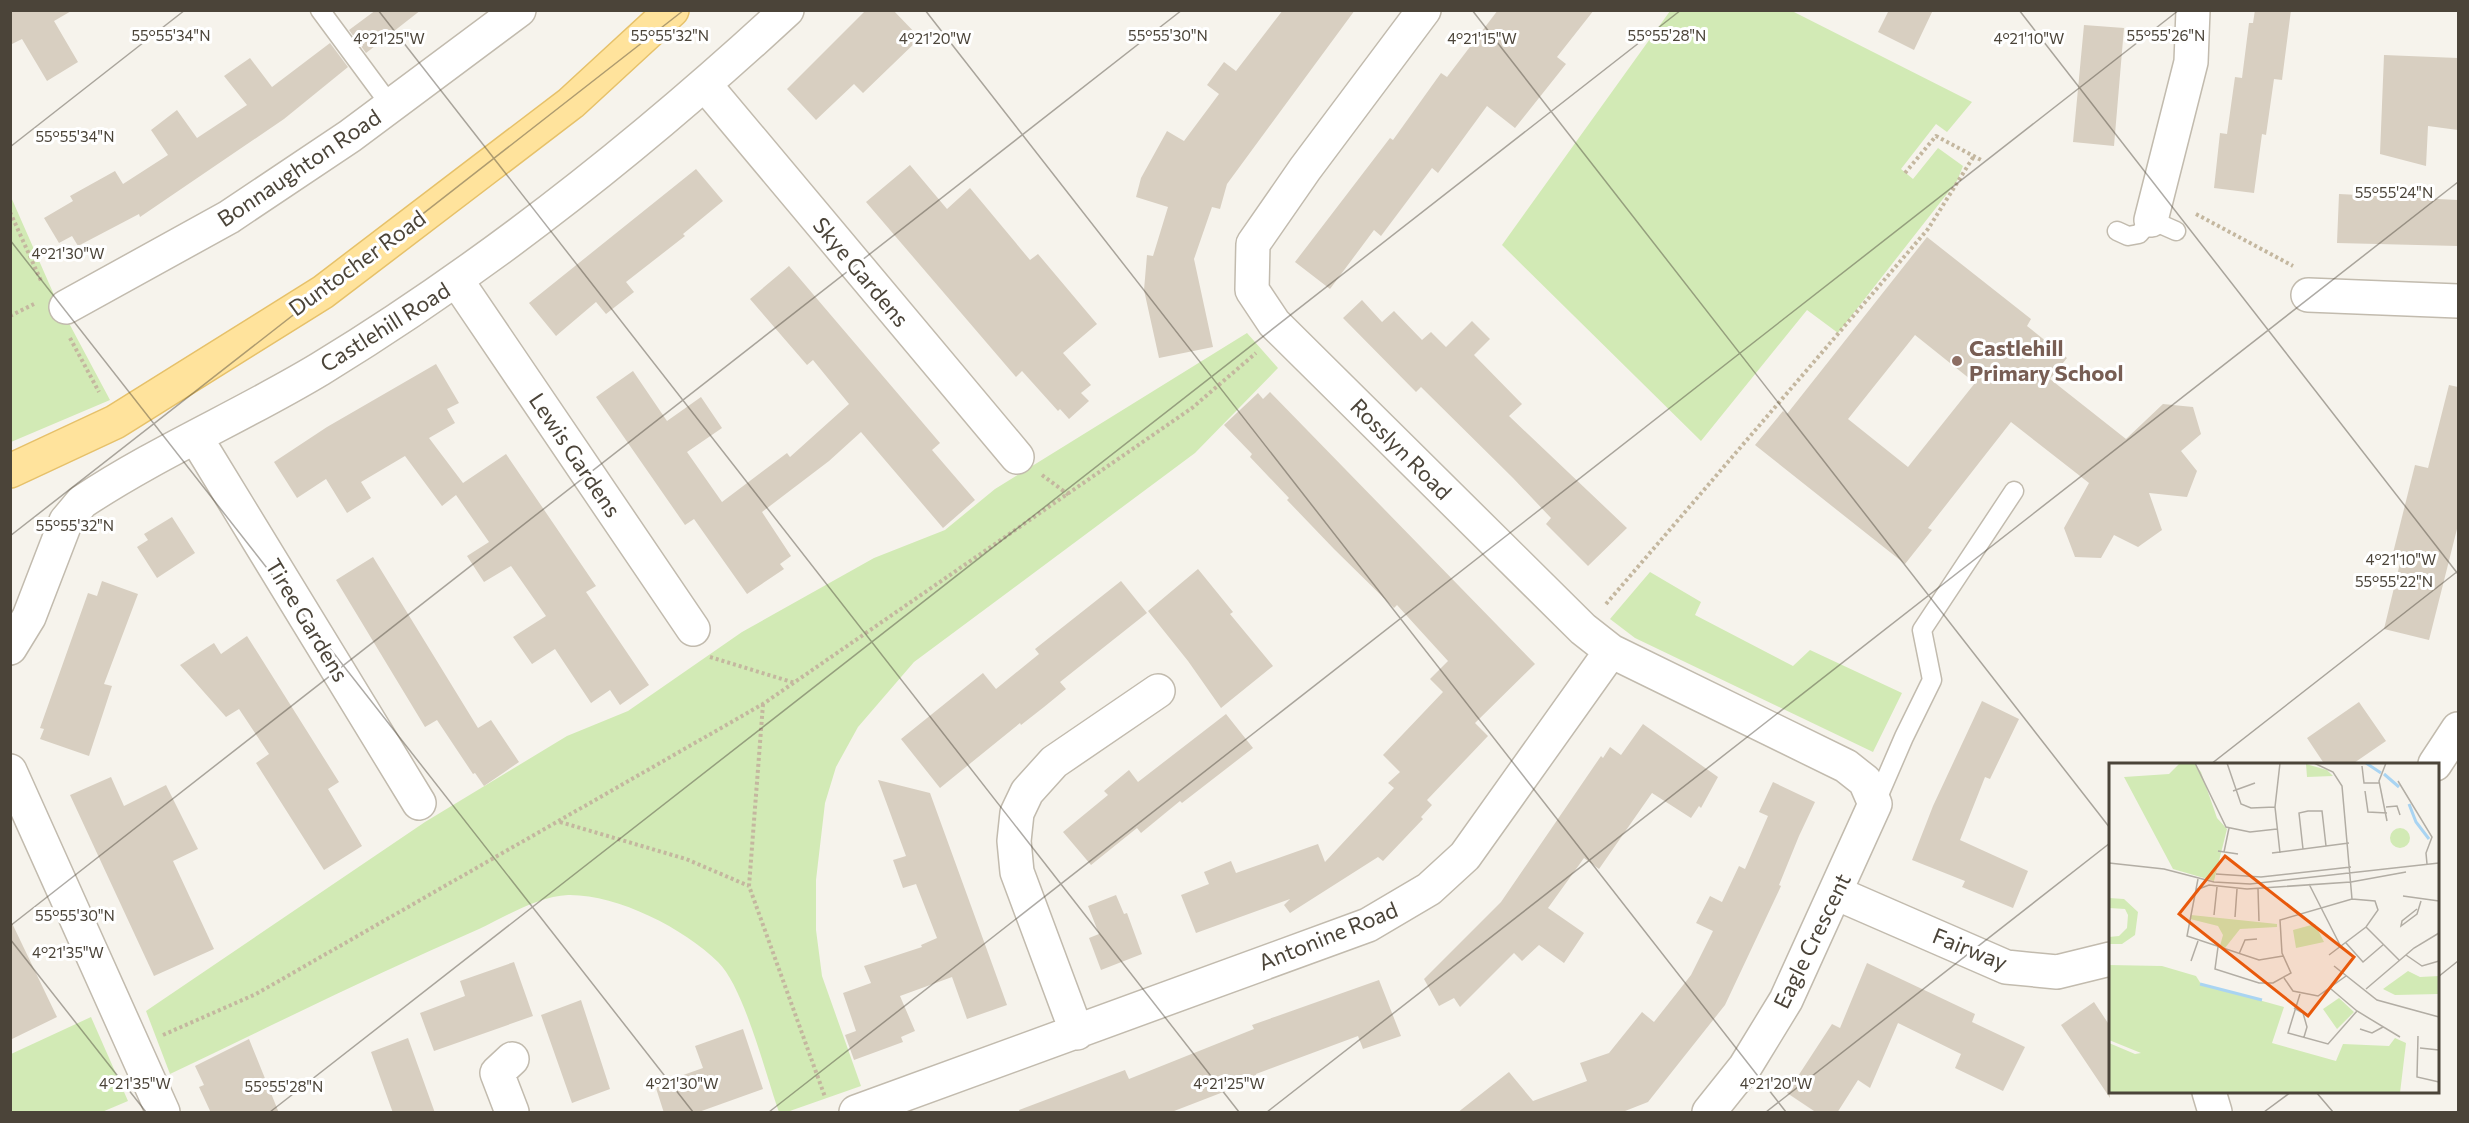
<svg xmlns="http://www.w3.org/2000/svg" width="2469" height="1123" font-family="Commissioner,sans-serif">
<style>
.green{fill:#d2eab5}
.building{fill:#d8cfc1;fill-rule:evenodd}
.lines{fill:none;stroke-linecap:round;stroke-linejoin:round}
.lane-casing{stroke:#c2bbae;stroke-width:21}
.street-casing{stroke:#c2bbae;stroke-width:36}
.primary-casing{stroke:#e6c16a;stroke-width:36}
.path{stroke:#c4b79f;stroke-width:4;stroke-dasharray:3 3;stroke-linecap:butt}
.lane{stroke:#fff;stroke-width:18}
.street{stroke:#fff;stroke-width:33}
.primary{stroke:#ffe39c;stroke-width:33}
.ticks{fill:none;stroke:#4b4439;stroke-width:1.5;stroke-opacity:0.45}
.education-dot{fill:#8d6e63;stroke:#fff;stroke-width:2}
.labels{text-anchor:middle;stroke-width:6;stroke-linejoin:round;paint-order:stroke}
.street-label{font-size:22px;fill:#4b4439;stroke:#fff}
.education-label{font-size:22px;font-weight:bold;fill:#785e54;stroke:#fff;text-anchor:start}
.inset-river{fill:none;stroke:#a9d4f2;stroke-width:3}
.inset-road{fill:none;stroke:#b2ada4;stroke-width:1.5}
.view{fill:#e8590c;fill-opacity:0.15;stroke:#e8590c;stroke-width:3}
.inset-edge{fill:none;stroke:#4b4439;stroke-width:3}
.ticks-label{font-size:15px;text-anchor:middle;fill:#4b4439;stroke:#fff;stroke-width:6;stroke-linejoin:round;paint-order:stroke}
</style>
<rect width="100%" height="100%" fill="#f6f3ec"/>
<path class="green" d="M1670 11H1792L1972 102 1947 132 1936 124 1901 169 1913 179 1938 148 1963 166 1957 181 1838 333 1807 310 1701 441 1502 245Z
M11 197 55 297 110 400 11 442Z
M1247 333 1278 368 1195 453 914 662 858 727 836 767 825 803 816 880V930L822 976 861 1086 787 1112H779C766 1076 744 987 718 962 684 928 616 894 568 895 538 896 505 917 479 929 375 974 273 1025 170 1074L146 1011 425 822 567 736 628 711 742 632 874 558 945 530 995 489Z
M1650 572 1701 602 1695 615 1793 666 1810 650 1902 693 1873 752 1635 638 1610 619Z
M91 1017 128 1101 102 1112H11V1054Z"/>
<path class="building" d="M10 10H73L54 21 78 62 47 81 22 39 10 45Z
M376 10H421L366 53 349 30Z
M866 10H893L920 38 863 93 854 84 816 120 787 89Z
M1283 10H1355L1227 184 1220 209 1212 207 1194 259 1213 347 1159 358 1144 290 1147 255 1153 256 1168 207 1136 197 1141 178 1167 131 1184 141 1219 94 1207 85 1224 62 1236 71Z
M1498 10H1594L1557 57 1566 64 1515 128 1487 106 1438 173 1432 168 1381 236 1374 230 1330 289 1295 262 1390 138 1393 140 1441 73 1447 77Z
M1889 10H1933L1914 50 1878 32Z
M2255 10H2291L2282 80 2274 79 2266 135 2262 134 2254 193 2214 188 2220 133 2227 134 2235 77 2242 78 2249 23H2253Z
M2084 25 2124 28 2114 146 2073 142Z
M330 43 348 67 284 119 140 217 139 214 78 246 72 236 59 243 44 218 73 201 70 196 115 171 123 184 168 155 151 130 177 110 197 138 247 105 224 76 250 58 272 87Z
M2384 55 2458 58V130L2428 126 2426 166 2380 154Z
M910 165 947 209 970 188 1030 260 1038 254 1097 324 1063 353 1091 385 1081 393 1089 401 1069 419 1060 409 1058 411 1022 371 1016 377 866 202Z
M696 169 723 201 683 234 685 236 626 282 634 292 606 314 596 302 556 336 529 303Z
M2339 194 2458 200V246L2337 243Z
M1927 237 2031 319 2027 326 2067 358 2050 379 2126 439 2163 404 2193 407 2201 434 2181 451 2197 471 2187 497 2149 493 2162 530 2138 547 2114 535 2101 558 2075 557 2064 528 2089 483 2011 422 1928 528 1932 530 1905 564 1755 445 1783 411 1787 414ZM1915 335 1975 383 1908 467 1848 419Z
M789 266 940 443 932 450 975 500 943 528 861 432 829 461 762 512 791 556 780 564 784 569 747 594 694 519 685 525 596 397 633 371 667 421 701 397 722 428 687 452 722 502 787 453 790 457 849 404 813 360 807 365 750 299Z
M1362 300 1382 322 1394 311 1422 340 1431 332 1446 347 1472 321 1490 339 1474 355 1522 404 1509 416 1627 528 1588 566 1546 524 1551 518 1513 478 1421 387 1416 392 1343 318Z
M436 364 459 403 447 409 455 423 429 438 463 483 506 454 596 586 586 592 649 685 620 705 610 690 591 703 555 649 532 664 513 637 546 616 511 566 484 582 467 556 489 542 456 495 442 506 405 456 361 482 371 498 347 513 326 479 297 498 274 462 327 427Z
M2449 385 2458 387V525L2429 640 2384 629 2401 559 2392 557 2415 465 2428 468Z
M1270 392 1535 664 1475 723 1488 736 1427 800 1432 805 1421 817 1423 819 1383 861 1378 857 1290 913 1284 905 1290 899 1196 933 1181 895 1209 884 1204 872 1231 861 1236 873 1318 844 1325 862 1394 788 1388 783 1400 772 1383 755 1443 692 1430 679 1448 661 1397 605 1394 608 1334 549 1287 500 1289 498 1250 457 1252 454 1224 425 1258 393 1263 399Z
M172 517 195 553 157 578 137 547 148 540 144 534Z
M373 557 478 728 491 720 519 762 484 786 475 773 473 774 437 720 425 727 336 580Z
M1198 569 1233 612 1230 614 1273 666 1221 708 1188 661 1148 611Z
M102 581 138 594 104 684 112 686 89 756 40 739 44 729 40 728 88 593 97 596Z
M1121 581 1147 613 1060 682 1066 689 1044 707 1021 725 1020 723 940 788 901 739 983 673 996 689 1039 654 1035 649Z
M247 636 339 782 328 789 362 846 324 870 256 763 269 754 239 709 226 717 180 665 214 643 221 654Z
M1982 701 2019 719 1990 779 1985 777 1960 840 2028 871 2013 908 1962 887 1965 881 1912 860 1933 806Z
M2359 702 2386 741 2351 765H2325L2307 738Z
M1226 714 1253 748 1182 803 1180 801 1141 833 1137 828 1091 865 1063 832 1108 795 1104 791 1129 770 1138 782Z
M1643 724 1718 777 1701 808 1699 806 1691 818 1652 793 1599 869 1584 858 1548 908 1584 933 1564 963 1539 945 1522 961 1514 953 1460 1007 1454 998 1439 1006 1424 979 1501 902 1601 756 1603 758 1610 747 1621 755Z
M111 777 124 806 166 785 198 849 173 861 214 949 154 976 70 795Z
M878 780 930 793 1007 1005 967 1019 952 977 900 996 915 1031 901 1037 903 1042 854 1060 845 1035 856 1031 843 993 871 983 864 966 922 947 921 945 937 938 916 884 903 888 893 860 906 856Z
M1773 782 1815 802 1799 836 1779 885 1781 886 1725 1005 1648 1102 1620 1113H1457L1509 1072 1533 1101 1587 1081 1580 1063 1609 1053 1642 1012 1654 1022 1691 975 1713 931 1696 923 1710 896 1722 902 1739 866 1745 869 1768 816 1759 812Z
M1116 895 1124 914 1127 913 1142 954 1101 970 1089 938 1099 934 1088 906Z
M10 919 57 1017 10 1040Z
M514 962 533 1016 434 1051 420 1013 465 996 460 981Z
M1867 963 1975 1014 1972 1022 2025 1047 2003 1091 1955 1068 1961 1054 1898 1023 1870 1088 1858 1080 1837 1113H1817L1787 1093 1832 1024 1840 1028Z
M1379 980 1401 1036 1363 1049 1358 1036 1256 1074 1257 1079 1169 1113H1020L1019 1110 1125 1070 1129 1079 1254 1029 1252 1025Z
M581 1000 610 1089 572 1103 541 1015Z
M2094 1002 2110 1026V1098L2061 1025Z
M743 1029 763 1089 696 1113H664L655 1085 703 1068 695 1046Z
M408 1038 435 1113H393L371 1052Z
M249 1039 279 1113H211L199 1087 204 1085 195 1066Z"/>
<g class="lines">
<defs>
<path id="lane" d="M320 10 391 106
M2117 231 2128 236 2139 234 2151 220 2176 231
M1875 804 1904 737 1932 680 1922 630 2014 491"/>
<path id="street" d="M1424 10 1305 169 1253 244 1252 290 1274 323 1583 629 1611 651 1846 766 1865 781 1875 804 1786 1000 1745 1067 1709 1112
M706 86 1017 457
M2151 220 2191 62 2193 10
M457 281 693 629
M2308 295 2458 301
M66 307 229 217 350 136 519 10
M196 438 419 803
M10 648 29 617 66 521 82 502C157 452 242 416 320 369 489 266 642 144 787 10
M2435 764 2458 729
M10 771 163 1112
M1836 893 2006 967 2057 972 2110 959
M1077 1033 1017 872 1014 841 1017 813 1027 792 1054 762 1158 691
M2209 1092 2215 1112
M512 1112 497 1073 512 1059
M856 1112 1368 925 1429 889 1465 856 1611 651"/>
<path id="primary" d="M10 471 115 422 323 292 571 103 672 10"/>
</defs>
<use href="#lane" class="lane-casing"/>
<use href="#street" class="street-casing"/>
<use href="#primary" class="primary-casing"/>
<path class="path" d="M1905 173 1936 136 1983 161
M10 212 42 283
M2196 214 2293 266
M10 316 34 304
M70 338 99 392
M1042 475 1069 495
M1606 604 1928 229 1974 156
M710 657 795 683
M763 704 749 886 825 1097
M560 822 686 859 749 886
M163 1035 256 994 763 704 1192 408 1256 353"/>
<use href="#lane" class="lane"/>
<use href="#street" class="street"/>
<use href="#primary" class="primary"/>
</g>
<path class="ticks" d="M378 10 1239 1112M925 10 1786 1112M1472 10 2110 828M2019 10 2458 574M10 147 185 10M10 240 693 1112M10 536 684 10M2211 764 2458 571M10 926 1182 10M10 939 146 1112M2438 977 2458 961M2316 1092 2333 1112M270 1112 1681 10M769 1112 2179 10M1267 1112 2458 182M1766 1112 2110 843M2264 1112 2291 1092"/>
<circle class="education-dot" cx="1957" cy="361" r="6"/>
<g class="labels">
<g class="street-label">
<text transform="translate(299 168) rotate(-34)" y="8">Bonnaughton Road</text>
<text transform="translate(357 263) rotate(-36)" y="8">Duntocher Road</text>
<text transform="translate(861 272) rotate(50)" y="8">Skye Gardens</text>
<text transform="translate(385 327) rotate(-32)" y="8">Castlehill Road</text>
<text transform="translate(1401 449) rotate(45)" y="8">Rosslyn Road</text>
<text transform="translate(575 455) rotate(56)" y="8">Lewis Gardens</text>
<text transform="translate(307 620) rotate(59)" y="8">Tiree Gardens</text>
<text transform="translate(1328 936) rotate(-22)" y="8">Antonine Road</text>
<text transform="translate(1812 941) rotate(-64)" y="8">Eagle Crescent</text>
<text transform="translate(1970 949) rotate(22)" y="8">Fairway</text>
</g>
<g class="education-label">
<text x="1969" y="356">Castlehill<tspan x="1969" dy="25">Primary School</tspan></text>
</g>
</g>
<g transform="translate(2109 763)">
<rect width="330" height="330" fill="#f6f3ec"/>
<path d="M71 0H85L92 9 108 55 118 66 105 118 64 106 15 14 60 11ZM197 1 218 7 224 13 198 14ZM281 75a10 10 0 1 1 20 0a10 10 0 1 1-20 0ZM0 135 15 136 29 149 26 172 13 181H0V174L10 173 18 165 19 152 16 146 0 145ZM82 152 168 161V164L131 166 116 185 111 183 114 172 109 163 81 156ZM206 161 215 179 187 185 184 167ZM0 202 53 203 87 213 92 221 175 244 163 280 227 298 234 281 280 283 286 275 297 280 291 330H0V280L26 291 32 290 0 277ZM299 208 311 214 330 213V231L286 232 274 226ZM230 235 245 249 228 266 214 246Z" fill="#d2eab5"/>
<path class="inset-river" d="M257 0 272 10M275 11 290 24M300 41 307 59 320 76M91 221 153 237"/>
<path class="inset-road" d="M86 0 117 64 141 69 168 66M118 0 132 41 142 45 166 44M205 0 224 9 233 23 243 136M277 0 270 18 278 58M253 3 255 20H271M289 18 323 74 317 90 318 101M124 28 146 20M256 28 259 49 278 50M277 44 288 43 291 52M194 86 190 50 199 48H213L217 83M109 88 129 91M115 89 120 65M163 90 240 80M171 90 166 44 171 0M0 100 55 106 105 119 141 121 330 100M107 111 152 114 242 104M89 116 78 173 150 197 174 193M200 121 231 182M149 126 150 158M87 127 100 122 138 126 242 119 297 109M294 133 330 138M308 146 293 158 292 163 308 151 312 138M105 152 108 124M126 154 128 126M257 164 290 197M237 180 254 199 275 181M109 184 106 206 150 220H164L182 210 173 190 171 157 243 136 266 138 269 147 257 164 220 192M130 191 136 177 148 176M297 192 313 203 330 198M82 198 89 178M225 203 268 237 330 254M175 215 184 228 209 233 237 213M222 226 248 248 291 274M257 226 305 185 330 170M191 231 179 270 219 281 248 248M185 245 194 250 198 264 195 274M251 266 263 270 274 264M309 273 308 314 330 319M311 285 330 287"/>
<path class="view" d="M116 93 245 194 199 253 70 151Z"/>
<rect width="330" height="330" class="inset-edge"/>
</g>
<g class="ticks-label">
<text x="171" y="41">55°55'34"N</text>
<text x="670" y="41">55°55'32"N</text>
<text x="1168" y="41">55°55'30"N</text>
<text x="1667" y="41">55°55'28"N</text>
<text x="2166" y="41">55°55'26"N</text>
<text x="389" y="44">4°21'25"W</text>
<text x="935" y="44">4°21'20"W</text>
<text x="1482" y="44">4°21'15"W</text>
<text x="2029" y="44">4°21'10"W</text>
<text x="75" y="142">55°55'34"N</text>
<text x="2394" y="198">55°55'24"N</text>
<text x="68" y="259">4°21'30"W</text>
<text x="75" y="531">55°55'32"N</text>
<text x="2401" y="565">4°21'10"W</text>
<text x="2394" y="587">55°55'22"N</text>
<text x="75" y="921">55°55'30"N</text>
<text x="68" y="958">4°21'35"W</text>
<text x="135" y="1089">4°21'35"W</text>
<text x="682" y="1089">4°21'30"W</text>
<text x="1229" y="1089">4°21'25"W</text>
<text x="1776" y="1089">4°21'20"W</text>
<text x="284" y="1092">55°55'28"N</text>
</g>
<rect width="2469" height="1123" fill="none" stroke="#4b4439" stroke-width="24"/>
</svg>
